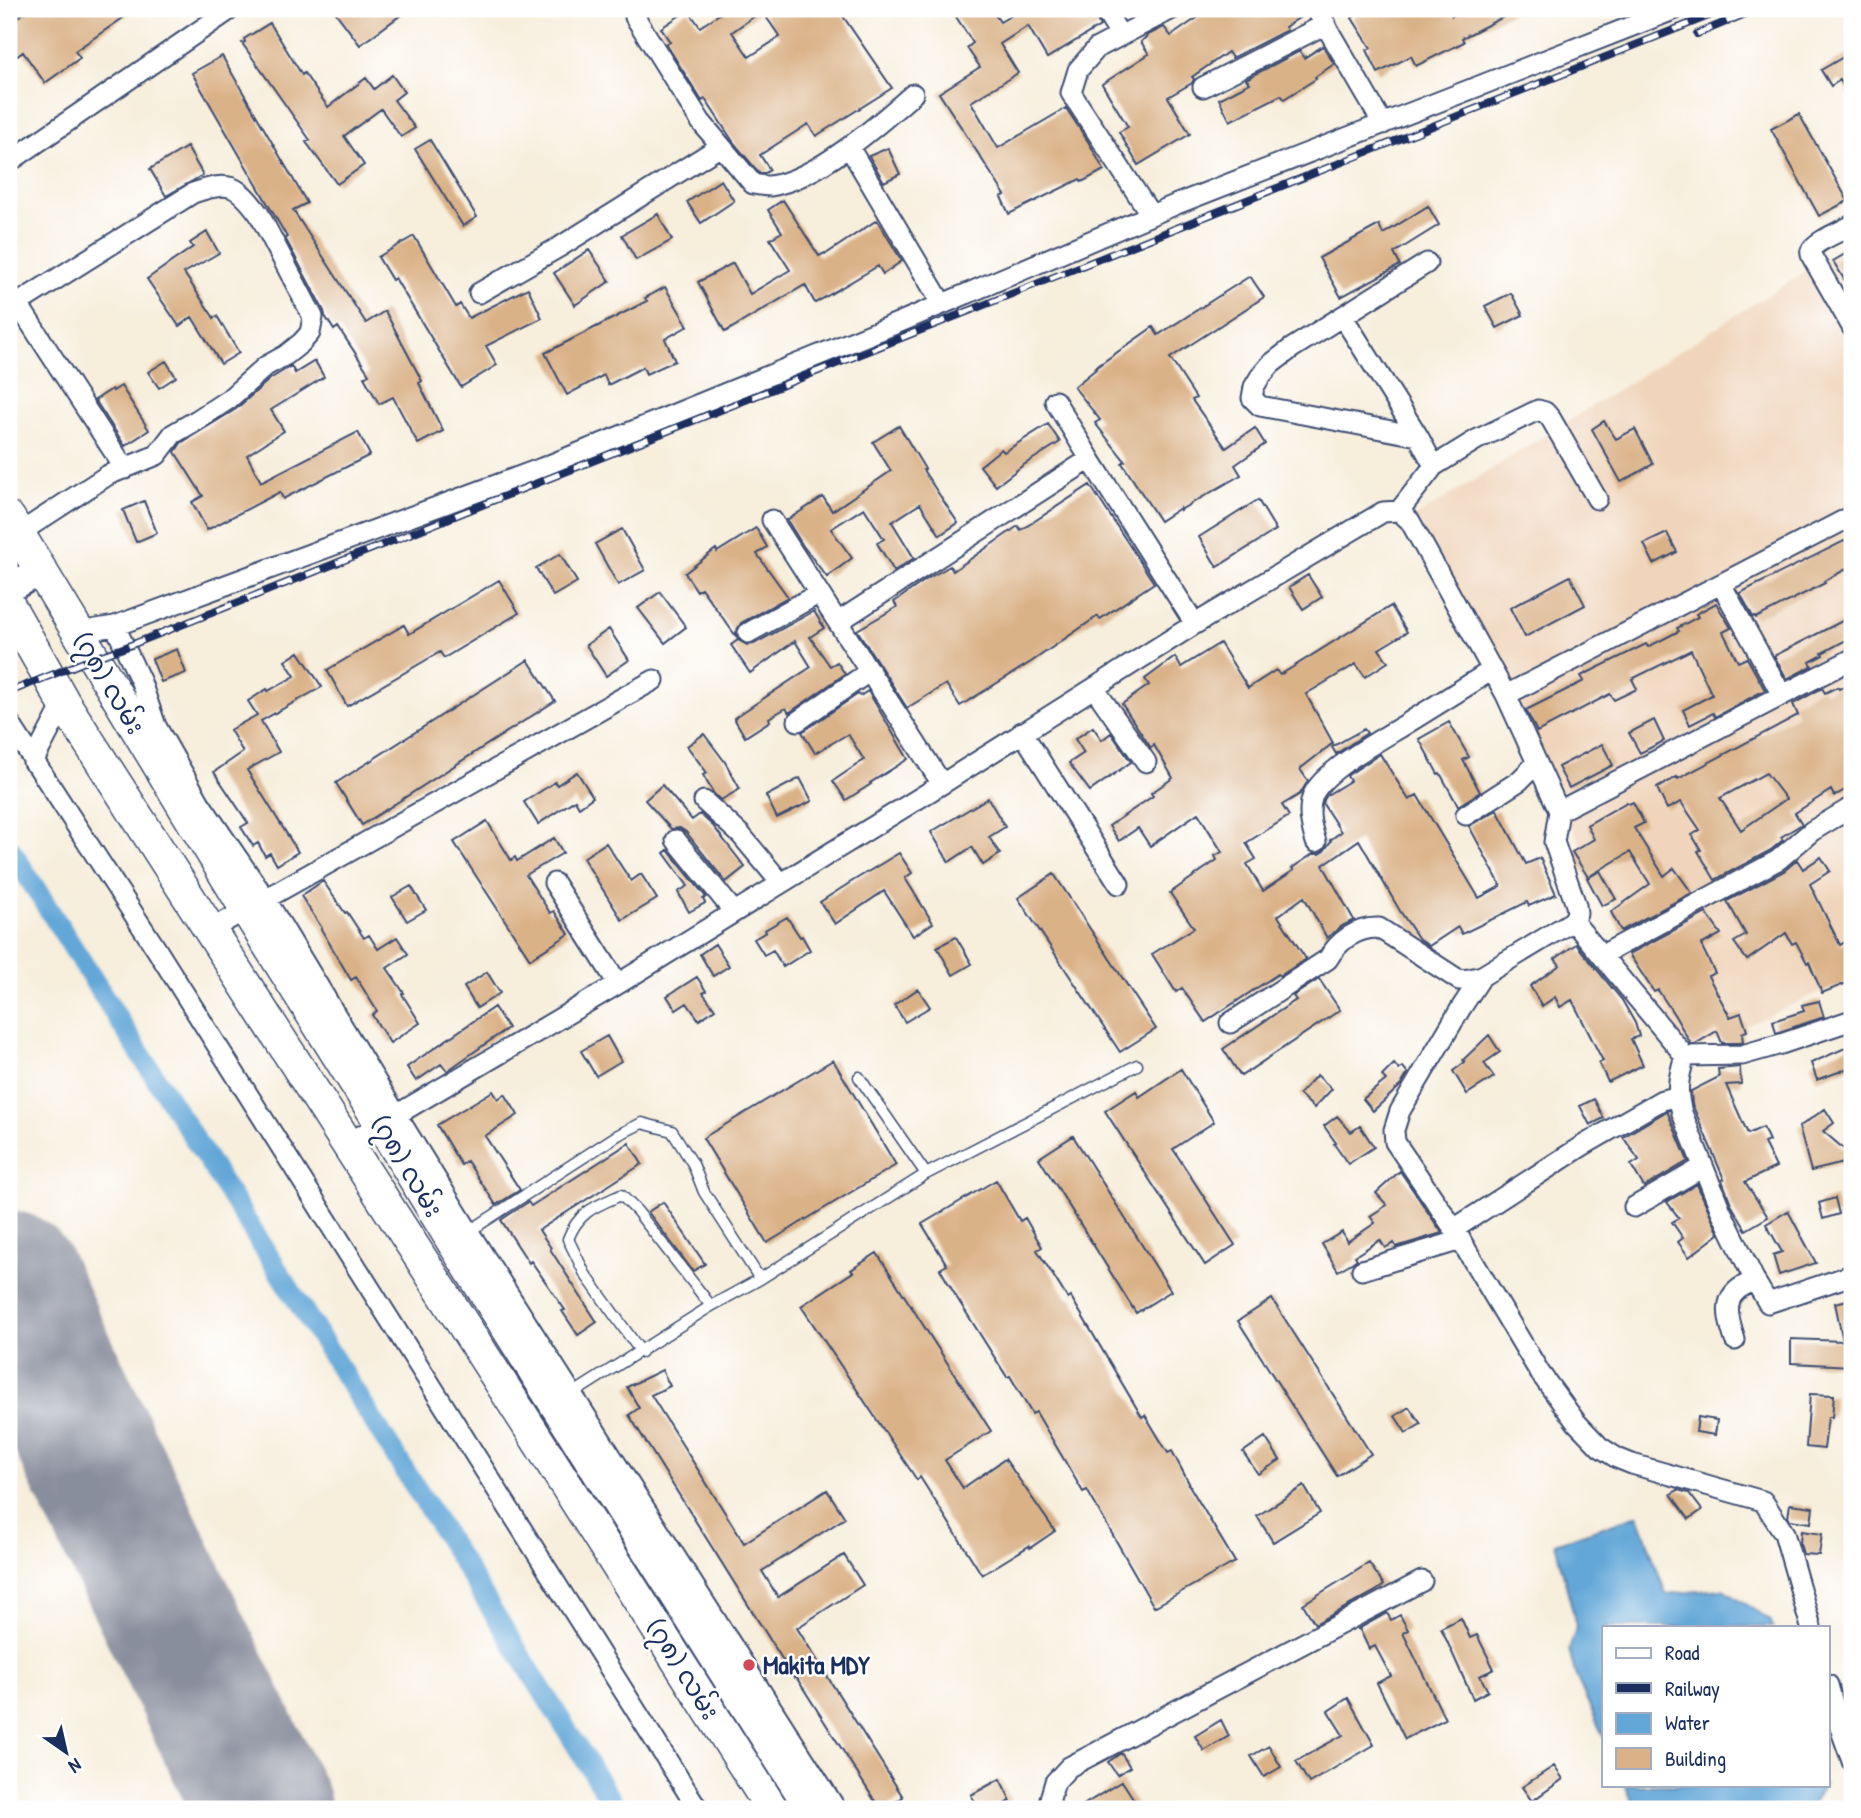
<svg xmlns="http://www.w3.org/2000/svg" width="1861" height="1818" font-family="'Patrick Hand','Noto Sans Myanmar',sans-serif">
<style>
.built{fill:#f0d5bc}
.water{fill:#63a7d8;stroke:#3f6b9b;stroke-width:2}
.lines{fill:none;stroke-linecap:round;stroke-linejoin:round}
.canal{stroke:#63a7d8;stroke-width:21}
.runway{stroke:#898e9d;stroke-width:136}
.building{fill:#dab288;fill-rule:evenodd}
.service-casing{stroke:#3c4c71;stroke-width:13}
.minor-casing{stroke:#3c4c71;stroke-width:23}
.secondary-casing{stroke:#3c4c71;stroke-width:32}
.primary-casing{stroke:#3c4c71;stroke-width:35}
.service{stroke:#fff;stroke-width:10}
.minor{stroke:#fff;stroke-width:19}
.secondary{stroke:#fff;stroke-width:28}
.primary{stroke:#fff;stroke-width:32}
.rail-casing{stroke:#1b2f5e;stroke-width:8}
.rail{stroke:#fff;stroke-width:5;stroke-dasharray:16;stroke-linecap:butt}
.poi-dot{fill:#d1495b;stroke:#fff;stroke-width:2.5}
.labels{text-anchor:middle;stroke-width:5;stroke-linejoin:round;paint-order:stroke}
.street-label{font-size:26px;fill:#1b2f5e;stroke:#fff}
.poi-label{font-size:26px;font-weight:bold;fill:#1b2f5e;stroke:#fff;text-anchor:start}
</style>
<rect width="100%" height="100%" fill="#fff"/>
<filter id="ink" filterUnits="userSpaceOnUse"><feTurbulence type="fractalNoise" baseFrequency=".0143" numOctaves="2"/><feDisplacementMap in="SourceGraphic" scale="14" xChannelSelector="R" yChannelSelector="G"/><feConvolveMatrix kernelMatrix="1 2 1 2 8 2 1 2 1" color-interpolation-filters="sRGB"/></filter>
<filter id="wash" filterUnits="userSpaceOnUse"><feTurbulence type="fractalNoise" baseFrequency=".00686" numOctaves="4" result="noise"/><feDisplacementMap in="SourceGraphic" scale="28" xChannelSelector="R" yChannelSelector="G"/><feGaussianBlur stdDeviation="1.57" result="paint"/><feColorMatrix in="noise" values="0 0 0 0 0 0 0 0 0 0 0 0 0 0 0 0 0 1.4 0 .05"/><feComposite in="paint" operator="in"/></filter>
<g filter="url(#wash)">
<rect width="100%" height="100%" fill="#f7eedc"/>
<path class="built" d="M1852 242V977L1688 1053 1414 518Z"/>
<path class="water" d="M1638 1515 1666 1594 1723 1589 1770 1620 1773 1627H1604V1738L1575 1674 1569 1649 1577 1627 1555 1543Z
M1625 1785H1824L1809 1809H1636Z"/>
<g class="lines">
<path class="canal" d="M9 847 421 1496 616 1809"/>
<path class="runway" d="M9 1279 95 1463 263 1809"/>
</g>
<g id="blocks">
<path class="building" d="M30 9H136L75 51 80 58 45 83 23 52 9 62V23Z
M333 9H409L360 45Z
M727 9H838L892 88 816 136 808 124 760 155 770 170 765 173H759L734 143 705 99 702 101 666 44 670 42 661 28 688 10 700 27ZM762 11 780 37 749 57 732 32Z
M951 9H991L1000 22 1019 11 1017 9H1092L1100 26 1047 58 1028 26 1000 44 1018 73 971 102 998 148 1066 108 1089 143 1104 170 1082 182 1080 179 1009 214 1001 197 1005 195 939 93 980 67 967 48 973 43Z
M1210 9H1304L1305 14 1285 27 1287 30 1232 58 1228 52 1192 77 1194 79 1192 83 1168 97 1190 134 1138 165 1119 132 1128 127 1102 84 1149 54 1141 42 1148 35 1164 27 1171 36Z
M1366 9H1448L1452 16 1465 9H1519L1462 38 1464 42 1416 66 1411 56 1378 73 1367 50 1371 48 1352 18Z
M270 23 302 75 304 73 328 107 366 78 374 89 392 75 404 92 394 100 415 128 401 137 381 109 344 136 364 165 337 184 306 142 310 140 242 43 245 42 244 39Z
M1323 46 1334 64 1315 77 1316 79 1284 99 1281 95 1230 121 1219 99 1250 83 1246 79 1300 51 1304 58Z
M1852 52V101L1840 80 1831 86 1821 70Z
M222 56 307 203 293 210 366 323 385 311 422 381 419 383 443 431 418 444 393 397 379 404 364 377 369 374 338 327 334 330 325 316 324 311 285 238 287 237 192 73Z
M1799 114 1848 201 1819 216 1771 129Z
M430 140 477 217 463 226 415 149Z
M187 147 203 175 166 196 150 169Z
M888 148 900 174 884 182 869 156Z
M721 180 734 201 701 223 687 202Z
M783 200 819 256 825 253 826 254 877 220 902 261 883 274 878 266 815 303 805 285 725 332 698 282 733 263 750 294 790 270 770 239 782 232 768 210Z
M1428 206 1439 225 1394 253 1400 265 1341 297 1319 258 1379 225 1383 234Z
M658 214 672 240 636 260 622 235Z
M207 232 219 253 184 273 214 318 217 316 239 353 221 364 192 317 179 326 147 279 193 247 190 243Z
M414 236 456 307 460 304 469 318 528 288 542 318 486 346 497 365 461 387 395 278 392 280 378 257Z
M589 250 610 281 575 305 554 273Z
M1852 250V292L1833 261Z
M1250 276 1264 297 1170 358 1196 398 1192 400 1226 448 1255 428 1265 444 1235 465 1241 475 1180 510V508L1160 521 1122 463 1125 461 1095 423 1100 420 1074 387 1096 369 1095 368 1153 327 1158 335Z
M665 287 688 326 665 339 675 361 646 374 643 367 608 385 604 375 567 395 545 353 647 301 645 298Z
M1511 293 1523 315 1497 328 1485 306Z
M166 361 176 377 159 388 148 372Z
M315 361 324 377 271 410 284 431 247 455 261 482 358 432 370 455 283 499 280 492 207 530 192 502 203 496 175 452 181 443 236 409 270 379 291 366 295 373Z
M121 386 149 430 125 446 95 400 112 389 113 391Z
M1604 421 1616 439 1635 429 1653 464 1621 482 1592 429Z
M1048 424 1060 442 1022 466 996 486 980 466 1001 449 1004 452Z
M899 426 925 469 923 470 958 523 940 535 920 504 892 522 914 558 894 571 877 543 884 539 864 508 831 529 852 558 827 577 803 546 787 520 823 497 832 511 891 471 873 442Z
M1090 485 1154 583 1100 619 1098 616 1031 662 960 706 946 684 907 708 857 630 897 607 894 602 927 579 950 566 953 571 1018 526 1021 530Z
M1258 500 1276 530 1217 567 1199 537Z
M144 501 157 533 136 542 123 510Z
M756 528 767 547 757 554 788 597 741 623 736 632 738 639 701 588 697 591 685 573 716 549 717 552Z
M622 529 645 570 618 585 595 544Z
M1667 533 1677 552 1654 564 1644 544Z
M1852 537V566L1824 581 1825 583 1756 618 1755 616 1753 617 1740 593Z
M560 554 577 582 553 596 536 568Z
M1308 575 1322 597 1303 609 1289 587Z
M1570 576 1585 605 1525 637 1510 608Z
M499 580 519 613 444 658 440 652 347 706 327 670 404 625 409 634Z
M660 592 686 627 665 643 638 608Z
M1716 603 1731 628 1723 632 1738 662 1747 658 1765 690 1715 717 1713 713 1690 725 1683 710 1712 695 1691 650 1632 679 1637 689 1614 700 1610 694 1537 732 1526 710 1584 681 1581 676 1646 644 1648 647 1679 631 1677 628 1698 617 1696 614Z
M1391 606 1407 632 1379 649 1388 662 1365 677 1356 664 1306 694 1333 743 1300 769 1308 781 1300 794 1282 805 1289 816 1246 843 1256 859 1247 864 1263 891 1294 870 1292 868 1313 854H1319L1324 851 1331 841 1330 840 1341 832 1323 804 1324 800 1327 795 1350 781 1347 776 1348 775 1380 754 1409 800 1417 795 1479 898 1501 886 1469 826 1497 810 1526 864 1540 858 1556 894 1529 906 1527 902 1462 934 1458 927 1429 946 1419 939 1400 911 1359 840 1323 865 1354 920 1342 926 1327 938 1304 897 1278 916 1306 959 1280 976 1278 974 1205 1022 1182 988 1176 992 1152 954 1194 928 1170 893 1217 860 1215 856 1222 852 1198 813 1150 846 1138 828 1119 841 1109 826 1153 796 1151 793 1173 778 1154 745 1151 748 1122 704 1149 685 1145 679 1175 657 1181 667 1220 643 1248 688 1276 670 1280 675Z
M814 611 824 628 810 637 830 666 837 662 845 674 789 713 786 708 769 718 770 721 745 737 734 718 811 667 795 641 750 673 731 645 738 640 747 645 754 644Z
M1852 616V637L1822 653 1823 655 1810 662 1812 666 1787 679 1774 656Z
M609 629 629 660 606 676 586 645Z
M177 649 186 673 161 682 152 659Z
M299 652 322 687 261 721 279 752 247 770 298 852 277 865 270 853 265 856 258 843 253 846 241 827 248 823 214 772 243 752 230 730 257 715 248 701 267 689 268 691 295 676 285 661Z
M528 660 555 701 362 825 336 783Z
M1852 682V786L1834 796 1831 790 1795 813 1802 824 1781 837 1783 840 1771 850 1715 880 1698 851 1701 850 1692 835 1700 830 1681 802 1667 809 1657 788 1677 777 1678 779 1798 715 1793 704 1822 688 1825 693 1837 687 1839 689ZM1766 773 1786 799 1741 830 1720 798Z
M868 691 908 759 870 783 871 784 846 800 833 781 864 760 848 734 815 753 802 732 858 694 860 696Z
M1654 720 1664 741 1640 753 1629 733Z
M1449 722 1469 757 1463 760 1480 792 1458 806 1440 773 1438 774 1419 739Z
M1093 727 1102 740 1111 733 1131 762 1090 791 1069 763 1084 753 1075 739Z
M1364 729 1367 733 1336 754 1332 747Z
M704 734 725 762 740 789 721 800 714 794 703 775 707 773 687 746Z
M1602 744 1613 765 1569 788 1558 767Z
M577 772 593 797 579 807 575 800 538 824 524 802 555 782 557 785Z
M800 778 812 801 777 818 766 796Z
M662 785 692 820 700 814 713 826 745 867 726 882 686 832 680 828 671 829 645 800Z
M988 798 1005 827 989 837 1000 854 983 865 972 847 949 862 931 832Z
M1627 802 1629 804 1633 802 1644 823 1634 828 1664 876 1674 868 1692 893 1621 931 1611 912 1650 884 1630 852 1588 877 1572 852 1594 839 1587 825Z
M487 821 511 860 515 857 517 861 554 838 563 853 526 875 550 913 554 911 569 934 530 959 454 842Z
M606 843 631 881 641 874 657 899 622 920 583 858Z
M668 850 706 897 703 899 705 903 689 912 678 892 688 886 664 853Z
M899 853 912 873 905 878 933 923 913 936 884 891 835 924 820 902 851 882Z
M1821 857 1830 871 1810 884 1840 945 1852 938V981L1822 993 1809 962 1807 963 1796 942 1792 944 1786 933 1747 960 1734 942 1746 935 1727 901 1784 871 1797 860 1803 869Z
M1600 871 1616 899 1602 906 1587 878Z
M1054 874 1156 1029 1120 1052 1018 898Z
M323 881 345 913 347 912 364 938 369 935 378 949 397 937 408 954 387 968 404 993 402 994 420 1023 390 1043 372 1015 377 1011 356 977 351 980 321 929 322 928 301 896Z
M411 886 426 910 407 921 392 897Z
M1706 913 1721 934 1701 945 1715 973 1708 976 1730 1017 1741 1013 1747 1031 1742 1033 1743 1042 1740 1043H1722L1717 1031 1695 1044H1691L1675 1016 1658 990 1654 992 1629 954Z
M787 917 800 937 802 936 810 950 783 967 773 950 764 955 754 939 766 932 765 930Z
M956 937 972 964 953 975 937 947Z
M715 944 729 966 713 976 700 954Z
M1576 944 1622 1000 1635 1023 1639 1036 1631 1039 1643 1065 1608 1082 1599 1063 1603 1061 1572 1000 1560 1007 1555 997 1542 1006 1530 986 1560 965 1555 959Z
M487 972 500 993 477 1008 464 987Z
M697 977 706 991 703 993 715 1009 699 1020 687 1003 676 1010 667 996Z
M1319 979 1340 1010 1241 1076 1223 1049 1296 1000 1293 996Z
M918 989 930 1007 905 1022 894 1005Z
M1819 1001 1824 1017 1776 1033 1773 1021 1804 1011 1802 1005Z
M494 1007 508 1028 447 1071 441 1064 416 1081 407 1067Z
M1489 1035 1500 1052 1484 1063 1494 1077 1467 1094 1453 1071 1465 1062 1463 1060Z
M607 1036 621 1061 596 1076 581 1051Z
M1852 1045V1067L1817 1080 1811 1063Z
M833 1060 896 1165 767 1243 703 1138Z
M1394 1064 1399 1070 1403 1067 1408 1073 1401 1085 1373 1111 1363 1099 1386 1080 1382 1076Z
M1740 1067 1741 1084 1726 1085 1748 1134 1763 1127 1769 1141 1764 1143 1776 1167 1745 1182 1768 1217 1746 1230 1732 1206 1722 1180 1724 1179 1692 1104 1691 1091 1719 1077 1718 1069Z
M1181 1069 1214 1122 1173 1149 1235 1245 1205 1265 1105 1111 1136 1091 1139 1097Z
M1317 1075 1332 1089 1314 1108 1299 1094Z
M493 1091 498 1099 505 1094 518 1115 485 1136 520 1190 496 1205 467 1161 461 1165 437 1125Z
M1594 1099 1604 1118 1590 1125 1580 1106Z
M1825 1109 1834 1123 1823 1131 1852 1156V1161L1811 1171 1799 1127Z
M1667 1111 1688 1161 1644 1187 1631 1165 1639 1160 1623 1137Z
M1337 1116 1351 1132 1360 1126 1374 1147 1348 1164 1334 1144 1336 1143 1324 1126Z
M1073 1136 1171 1291 1136 1313 1039 1158Z
M629 1143 642 1164 539 1230 551 1248 550 1249 597 1322 578 1335 562 1311 565 1310 531 1261 529 1263 501 1220 528 1202 531 1206Z
M1400 1171 1442 1233 1396 1247 1394 1243 1385 1248 1380 1240 1355 1256 1357 1259 1353 1262 1338 1271 1322 1244 1342 1232 1347 1242 1375 1223 1370 1216 1387 1205 1376 1193Z
M996 1180 1020 1221 1025 1218 1042 1247 1037 1250 1068 1299 1071 1297 1142 1417 1145 1415 1168 1453 1172 1451 1190 1485H1189L1235 1562 1154 1607 1087 1490 1083 1492 1036 1412 1032 1414 1010 1376 1007 1377 957 1298 940 1269 947 1265 922 1224Z
M1697 1184 1719 1234 1689 1257 1678 1242 1683 1238 1672 1222 1679 1218 1667 1202Z
M1835 1198 1839 1214 1823 1219 1819 1203Z
M663 1202 705 1264 693 1271 648 1212Z
M1788 1211 1816 1263 1779 1275 1773 1255 1782 1252 1766 1224Z
M877 1253 991 1431 945 1460 963 1488 1005 1459 1055 1531 1030 1548 1029 1546 982 1575 920 1477 917 1480 801 1306 853 1272 851 1270Z
M1272 1299 1371 1454 1337 1476 1238 1321Z
M1852 1299V1366L1791 1363V1339L1843 1341 1835 1303Z
M662 1370 670 1386 651 1395 744 1543 827 1490 845 1518 762 1571 778 1597 844 1555 863 1585 797 1628 903 1797 884 1809H880L796 1677 794 1678 629 1415 639 1408 627 1387Z
M1810 1394 1834 1395 1832 1417H1828L1824 1449 1806 1447Z
M1409 1407 1421 1424 1406 1433 1395 1416Z
M1698 1417 1717 1420 1715 1435 1696 1432Z
M1265 1437 1280 1460 1258 1474 1243 1452Z
M1304 1486 1320 1513 1273 1542 1257 1516Z
M1678 1490 1689 1493 1702 1510 1689 1519 1671 1494Z
M1790 1504 1813 1507 1811 1523 1790 1520 1788 1517Z
M1801 1531 1822 1534 1819 1555 1803 1554 1800 1544Z
M1369 1563 1384 1585 1376 1591 1315 1624 1303 1604Z
M1387 1613 1391 1620 1400 1615 1408 1630 1403 1633 1445 1719 1405 1739 1377 1683 1391 1676 1375 1646 1369 1649 1360 1630 1358 1629Z
M1461 1618 1470 1638 1477 1635 1494 1669 1480 1676 1488 1691 1473 1699 1441 1628Z
M1348 1698 1374 1745 1309 1783 1296 1761 1343 1735 1328 1711Z
M1221 1720 1229 1736 1204 1751 1195 1736Z
M1269 1746 1281 1767 1264 1777 1251 1756Z
M1121 1753 1130 1767 1117 1775 1108 1762Z
M1554 1766 1563 1779 1532 1801 1522 1787Z
M1000 1779 1011 1801 996 1809H979L971 1795Z
M1122 1781 1140 1809H1077Z"/>
</g>
</g>
<g filter="url(#ink)">
<use href="#blocks" fill-opacity="0" stroke="#3c4c71" stroke-width="2"/>
<g class="lines">
<defs>
<path id="service" d="M859 1077 926 1174
M468 1232 618 1135 642 1123 672 1131 693 1164 704 1192 760 1279
M641 1352 585 1274 568 1239C579 1211 596 1206 621 1195L637 1211 711 1306
M569 1396 711 1306 760 1279 926 1174 1137 1065"/>
<path id="minor" d="M1104 9 1120 35
M1316 9 1383 124
M635 17 701 122 753 184C759 185 765 186 770 186 816 180 879 124 913 94
M1203 87 1326 24
M849 147 942 304
M9 162 231 9
M1151 215 1071 93 1078 70 1097 48 1172 9
M1852 225C1844 230 1813 242 1811 251 1810 253 1811 255 1812 257L1852 327
M479 293 561 246 721 146
M18 304 125 469
M9 309 193 193C229 181 236 183 259 214L313 317 310 333 301 343 286 355 266 366 229 399 197 420 173 434 157 455 108 475 18 534
M1343 317 1418 436 1434 466
M1055 401 1090 459
M1418 436 1260 406 1252 398 1254 387 1260 377 1271 364 1292 348 1427 263
M1399 511 1434 466 1476 440 1538 410 1545 412 1551 419 1597 499
M772 520 942 784
M1721 584 1782 695
M838 622 1090 459 1195 624
M115 626 141 682 156 726 200 803 265 898 397 1116 469 1232 836 1809
M78 632 115 626 542 468 905 320 1177 204 1676 9
M748 633 818 594
M1094 688 1146 762
M1506 695 1852 516
M798 721 870 671
M9 722 155 947 698 1809
M1022 732 1119 884
M33 762 64 703
M704 801 741 835 781 883
M1559 811 1852 659
M1466 815 1519 781 1537 763
M676 840 734 912
M1316 842C1311 826 1307 811 1313 795 1324 770 1382 739 1406 724 1435 706 1464 688 1492 670
M554 883 618 984
M1573 921 1685 1056C1678 1078 1676 1091 1682 1113L1721 1211 1755 1281C1721 1292 1726 1312 1735 1340
M210 930 654 680
M1602 955 1778 860 1812 831 1852 807
M1482 976 1461 1008 1400 1111 1394 1130 1395 1142 1454 1229 1540 1373 1576 1422 1600 1447 1617 1458 1632 1464 1763 1501 1784 1533 1811 1627
M1685 1056 1742 1055 1781 1044 1852 1020
M347 1144 618 984 942 784 1195 624 1383 512 1399 511 1410 521 1506 695 1559 811 1554 842 1576 905 1577 913 1573 921 1482 976 1470 979 1459 980 1379 928C1357 927 1338 941 1328 959L1230 1023
M1634 1207 1703 1167
M1454 1229 1582 1146 1662 1100 1677 1097
M1362 1270 1461 1240
M1755 1281 1768 1303 1852 1275
M1828 1685 1838 1722 1852 1761
M1053 1809 1049 1802 1055 1782 1069 1767 1422 1581"/>
<path id="secondary" d="M9 588 40 571"/>
<path id="primary" d="M9 518 246 909 382 1125 453 1242 812 1809
M9 606 64 703 526 1422 772 1809"/>
</defs>
<use href="#service" class="service-casing"/>
<use href="#minor" class="minor-casing"/>
<use href="#secondary" class="secondary-casing"/>
<use href="#primary" class="primary-casing"/>
<use href="#service" class="service"/>
<use href="#minor" class="minor"/>
<use href="#secondary" class="secondary"/>
<use href="#primary" class="primary"/>
<defs>
<path id="rail" d="M1697 34 1757 9
M9 692 94 658 126 647 1726 9"/>
</defs>
<use href="#rail" class="rail-casing"/>
<use href="#rail" class="rail"/>
</g>
</g>
<circle class="poi-dot" cx="749" cy="1665" r="7"/>
<g class="labels">
<g class="street-label">
<text transform="translate(109 683) rotate(59)" y="9">(၇၈) လမ်း</text>
<text transform="translate(407 1166) rotate(59)" y="9">(၇၈) လမ်း</text>
<text transform="translate(683 1669) rotate(58)" y="9">(၇၈) လမ်း</text>
</g>
<g class="poi-label">
<text x="763" y="1674">Makita MDY</text>
</g>
</g>
<rect width="1861" height="1818" fill="none" stroke="#fff" stroke-width="35"/>
<rect x="1602" y="1626" width="228" height="161" fill="#ffffff" stroke="#a4acbf" stroke-width="2"/>
<rect x="1616" y="1648" width="35" height="10" fill="#ffffff" stroke="#a4acbf" stroke-width="2"/>
<text x="1665" y="1660" font-size="21" fill="#1b2f5e">Road</text>
<rect x="1616" y="1683" width="35" height="10" fill="#1b2f5e" stroke="#a4acbf" stroke-width="2"/>
<text x="1665" y="1696" font-size="21" fill="#1b2f5e">Railway</text>
<rect x="1616" y="1713" width="35" height="21" fill="#63a7d8" stroke="#a4acbf" stroke-width="2"/>
<text x="1665" y="1730" font-size="21" fill="#1b2f5e">Water</text>
<rect x="1616" y="1748" width="35" height="21" fill="#dab288" stroke="#a4acbf" stroke-width="2"/>
<text x="1665" y="1766" font-size="21" fill="#1b2f5e">Building</text>
<g transform="translate(66 1752) rotate(146)" stroke="#ffffff" stroke-width="5" paint-order="stroke">
<path d="M0-5L12 26L0 18L-12 26Z" fill="#1b2f5e"/>
<text y="-10" font-size="19" font-weight="bold" text-anchor="middle" fill="#1b2f5e">N</text>
</g>
</svg>
